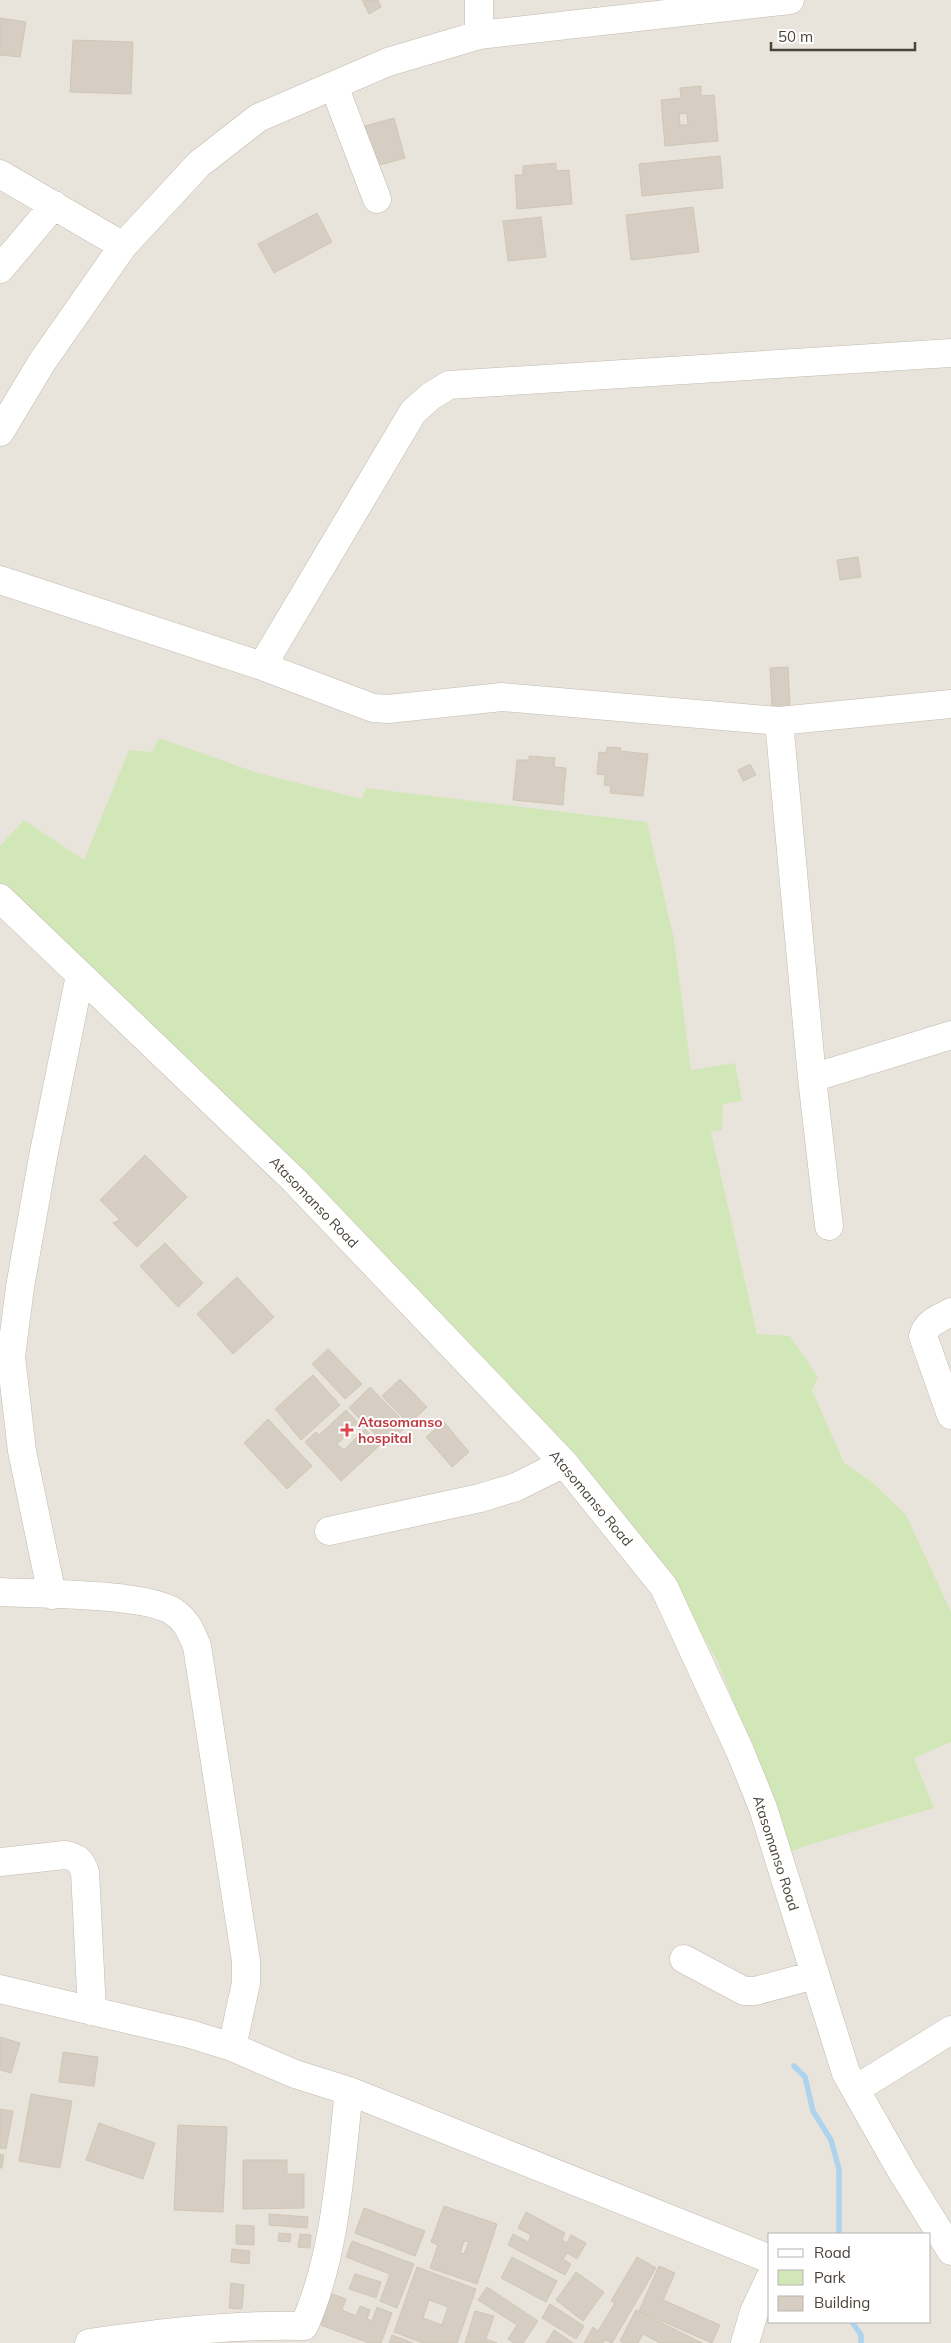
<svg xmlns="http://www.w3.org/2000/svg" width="951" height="2343" font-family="Mulish,sans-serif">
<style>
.residential{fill:#e9e4db;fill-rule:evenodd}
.green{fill:#d2e7b8}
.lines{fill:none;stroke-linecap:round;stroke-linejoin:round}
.stream{stroke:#add3ed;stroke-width:5.5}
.building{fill:#d6cec2;stroke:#d1c6b6;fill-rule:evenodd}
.minor-casing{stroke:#c1baaf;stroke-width:29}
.minor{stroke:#fff;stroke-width:28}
.health-dot{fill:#e0444e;stroke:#fff;stroke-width:2}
.labels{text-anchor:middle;stroke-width:4;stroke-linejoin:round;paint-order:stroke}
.street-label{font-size:14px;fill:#4a433a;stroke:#fff}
.health-label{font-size:14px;font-weight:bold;fill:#be3a42;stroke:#fff;text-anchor:start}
</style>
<rect width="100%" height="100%" fill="#f5f3ec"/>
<path class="residential" d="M0 0H951V2343H0ZM770 2234H930V2322H770Z"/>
<path class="green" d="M159 738 258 773 362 799 366 788 647 822 674 939 691 1070 735 1063 742 1101 723 1104 722 1130 711 1132 757 1334 790 1336 818 1377 812 1390 844 1463 872 1482 906 1515 951 1612V1742L914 1758 934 1808 802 1847 784 1855 764 1780 717 1660 667 1577 0 888V846L24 820 84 860 129 750 152 752Z"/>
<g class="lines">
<path class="stream" d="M794 2066 805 2077 813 2111 831 2140 839 2169V2234
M852 2322 861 2335V2343"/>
</g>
<path class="building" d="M362 0H378L381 7 369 14Z
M0 18 26 22 20 57 0 55Z
M73 40 133 42 131 94 70 92Z
M701 86V96L714 95 718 141 665 146 661 100 681 98 680 88ZM687 113 688 125H680L679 114Z
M394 118 405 158 376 166 365 126Z
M720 156 723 188 642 196 639 164Z
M556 163V171L569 170 572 204 517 209 515 175H523V166Z
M693 207 699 252 631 260 626 215Z
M317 213 332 242 274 273 258 244Z
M541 217 546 257 508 261 503 221Z
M858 557 861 577 840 580 837 560Z
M788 667 790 706 772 707 770 668Z
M607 747 621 748 620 751 648 754 643 796 610 793 611 786 604 785 605 775 597 774 599 752 606 753Z
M529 756 555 758 554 767 566 768 563 805 513 800 517 760H529Z
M750 764 756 775 743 781 738 770Z
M145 1155 187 1197 137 1247 113 1223 120 1220 100 1200Z
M165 1243 203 1283 178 1307 140 1266Z
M237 1277 274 1317 233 1354 197 1314Z
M328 1349 362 1384 345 1399 312 1364Z
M313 1375 340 1405 301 1440 275 1409Z
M400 1379 427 1407 409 1424 382 1396Z
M370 1387 407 1425 387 1446 349 1408Z
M346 1410 359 1424 337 1444 344 1450 365 1429 380 1445 341 1481 305 1442 316 1432 319 1435Z
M268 1419 312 1466 287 1489 244 1443Z
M444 1422 469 1452 452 1467 426 1437Z
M0 2037 20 2043 11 2073 0 2070Z
M63 2052 98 2057 94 2086 59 2082Z
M31 2094 72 2101 60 2168 19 2161Z
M0 2109 13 2111 6 2149 0 2148Z
M99 2123 155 2143 143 2179 86 2160Z
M178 2125 227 2127 223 2212 174 2210Z
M0 2154 4 2155 2 2168H0Z
M243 2160H287V2174H304V2208L243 2209Z
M444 2206 497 2224 477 2284 430 2268 438 2245 431 2242ZM464 2241 469 2242 464 2254 460 2253Z
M364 2208 425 2231 415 2256 355 2233Z
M526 2212 565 2233 562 2240 567 2243 571 2235 586 2243 577 2259 567 2253 563 2259 571 2264 565 2275 508 2245 513 2234 528 2242 531 2235 518 2228Z
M269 2214 308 2217 307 2228 269 2225Z
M236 2225 254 2226V2245L236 2244Z
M279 2233 291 2234 290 2242 278 2241Z
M300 2234 311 2235 310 2248 298 2247Z
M352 2241 414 2264 397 2308 380 2301 390 2274 346 2257Z
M232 2249 250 2251 249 2264 231 2262Z
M512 2257 557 2281 546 2302 501 2278Z
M637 2257 656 2268 612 2343 605 2340 603 2343H584L593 2327 598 2331 615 2303 611 2301Z
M659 2266 675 2273 663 2300 720 2325 712 2343 639 2311Z
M417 2267 476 2289 457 2343H423L394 2332ZM429 2300 448 2307 442 2325 423 2318Z
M576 2272 604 2292 583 2321 556 2300Z
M355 2274 381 2282 376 2298 349 2289Z
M231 2283 244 2285 242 2309 229 2308Z
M487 2287 538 2321 523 2343H514L508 2339 517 2325 478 2300Z
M330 2293 346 2299 342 2310 356 2316 360 2306 370 2310 367 2319 372 2321 377 2307 392 2313 381 2343H369L318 2324Z
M550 2304 584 2326 576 2339 542 2318Z
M636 2310 702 2343H660L643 2334 638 2343H624L620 2341Z
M475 2311 494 2316 486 2339 497 2343H465Z
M554 2330 573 2343H546Z
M392 2335 413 2343H389Z"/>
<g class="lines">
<defs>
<path id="minor" d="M479 35V0
M334 86 377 199
M0 174 123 246
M0 269 54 205
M0 432 42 362 123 246 199 164 258 118 388 62 479 35 790 0
M0 580 262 666 373 708 388 709 502 697 779 721 951 704
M262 666 413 412 431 396 449 385 951 353
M779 721 812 1078 829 1226
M0 898 294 1180 564 1463 664 1587 740 1751 763 1808 846 2073 901 2170 951 2251
M812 1078 951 1035
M951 1312C939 1319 927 1322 923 1336L951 1415
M329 1531 480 1498 516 1487 564 1463
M0 1592C38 1594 146 1593 174 1612 187 1621 191 1632 197 1646L246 1961V1983L232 2047
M52 1595 22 1451 11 1357 20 1287 43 1157 80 975
M0 1862 65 1855C77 1857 81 1861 85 1872L92 2011
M684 1959 744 1991H755L815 1975
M0 1989 190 2034 232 2047 295 2074 349 2091 770 2259
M856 2089 951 2030
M89 2343C160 2333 232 2324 304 2326 336 2254 340 2170 349 2091
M745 2343 754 2312 770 2278"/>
</defs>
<use href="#minor" class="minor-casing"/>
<use href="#minor" class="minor"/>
</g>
<path class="health-dot" d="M344.5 1422.5h5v5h5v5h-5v5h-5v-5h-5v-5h5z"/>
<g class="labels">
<g class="street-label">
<text transform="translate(314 1202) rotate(46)" y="5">Atasomanso Road</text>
<text transform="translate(591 1498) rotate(50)" y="5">Atasomanso Road</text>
<text transform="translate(776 1853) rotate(72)" y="5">Atasomanso Road</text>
</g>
<g class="health-label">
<text x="358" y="1427">Atasomanso<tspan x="358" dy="16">hospital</tspan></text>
</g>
</g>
<rect x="768" y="2233" width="162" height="90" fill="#ffffff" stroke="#b7b4b0"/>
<rect x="778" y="2249" width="25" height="8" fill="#ffffff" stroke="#b7b4b0"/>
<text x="814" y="2258" font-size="15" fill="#4a433a">Road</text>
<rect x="778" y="2270" width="25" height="15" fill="#d2e7b8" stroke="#b7b4b0"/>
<text x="814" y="2283" font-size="15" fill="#4a433a">Park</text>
<rect x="778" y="2296" width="25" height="15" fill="#d6cec2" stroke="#b7b4b0"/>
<text x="814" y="2308" font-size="15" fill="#4a433a">Building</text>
<path d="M771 42v8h144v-8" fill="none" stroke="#4a433a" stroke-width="2.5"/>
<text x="778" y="42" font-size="15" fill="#4a433a" stroke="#ffffff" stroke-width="4" paint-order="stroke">50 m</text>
</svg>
